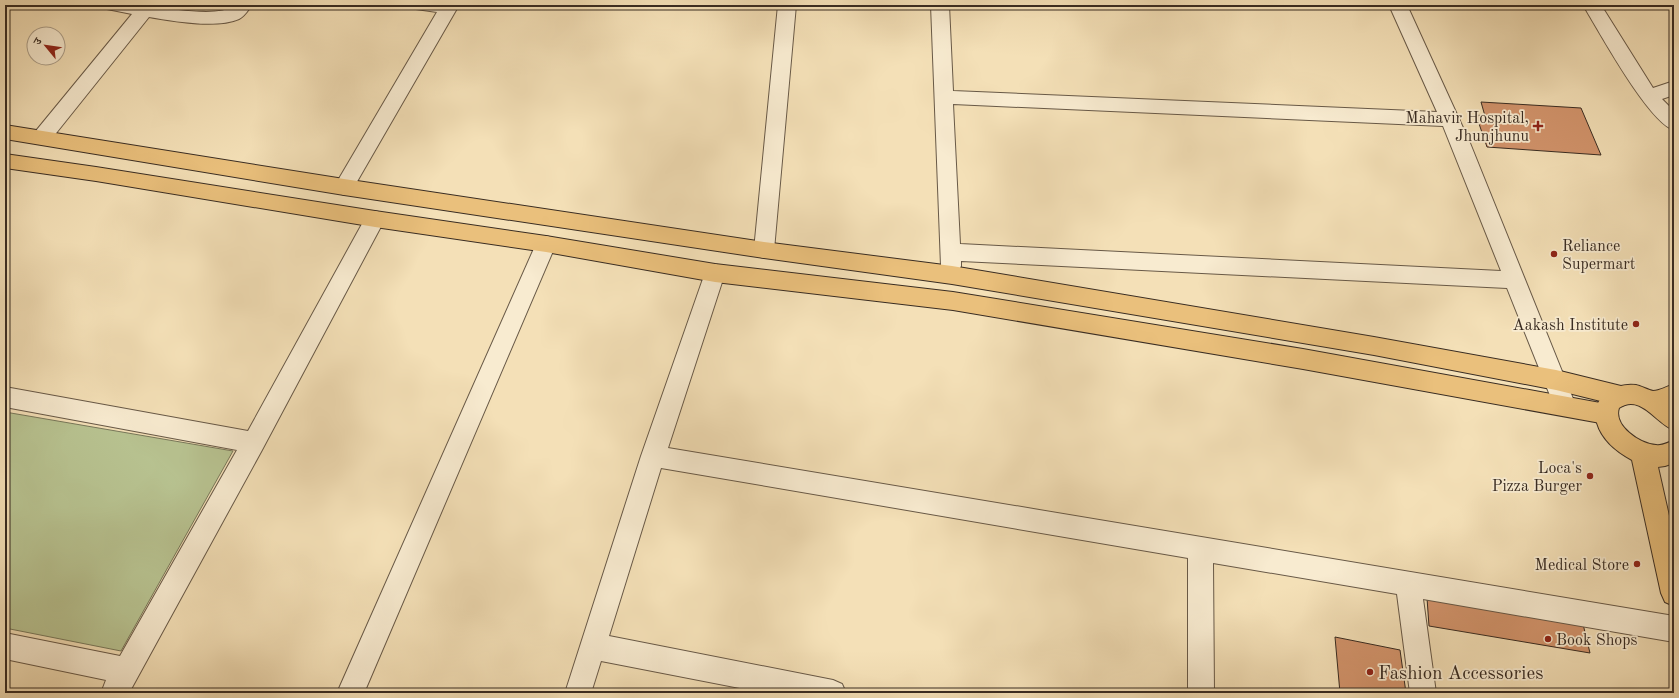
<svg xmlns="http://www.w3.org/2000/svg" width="1679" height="698" font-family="'Old Standard TT','Noto Serif Devanagari',serif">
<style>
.green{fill:#b8c391;stroke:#78785a}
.building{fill:#d2946c;stroke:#392c22}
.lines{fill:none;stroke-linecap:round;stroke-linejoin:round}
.street-casing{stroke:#685947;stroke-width:2}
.primary-casing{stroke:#392c22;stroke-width:2}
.highway-casing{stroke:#392c22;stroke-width:2}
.street{fill:#f8ebd0;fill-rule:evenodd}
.primary{fill:#eac07c;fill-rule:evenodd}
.highway{fill:#eac07c;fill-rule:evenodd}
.poi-dot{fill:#8f2418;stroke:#f8ebd0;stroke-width:1.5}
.labels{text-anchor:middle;stroke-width:3.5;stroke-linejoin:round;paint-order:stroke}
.poi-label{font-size:16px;fill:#392c22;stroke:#f8ebd0;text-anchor:end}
.near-poi-label{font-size:19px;fill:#392c22;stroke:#f8ebd0;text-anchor:start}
</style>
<rect width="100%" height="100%" fill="#f4e0b7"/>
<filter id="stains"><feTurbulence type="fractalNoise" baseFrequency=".005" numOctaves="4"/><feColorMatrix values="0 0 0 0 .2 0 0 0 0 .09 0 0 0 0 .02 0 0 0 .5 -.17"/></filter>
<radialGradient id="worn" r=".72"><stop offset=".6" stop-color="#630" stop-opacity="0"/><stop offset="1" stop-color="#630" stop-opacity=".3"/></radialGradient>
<path class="green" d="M5 412 233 451 121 651 5 628Z"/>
<path class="building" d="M1481 102 1581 108 1601 155 1487 147 1476 115 1485 116Z
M1427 598 1583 624 1590 653 1429 626Z
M1335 637 1400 650 1406 693H1340Z"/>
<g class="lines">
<defs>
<path id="street" d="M104 5H158L157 7C174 9 221 18 234 5H252C248 10 245 16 239 19 216 29 173 21 149 17L49 142 42 144 35 142 32 137 35 132 132 14 107 9Z
M413 5H459L351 192 344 195 337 192 334 187 337 182 437 12 416 9Z
M778 5H796L774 250 771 256 764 258 757 256 754 250Z
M931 5H949L953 91 1437 112 1389 5H1407L1470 143 1576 406 1573 413 1565 416 1557 413 1507 288 961 261V266L958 272 951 274 944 272 941 266ZM953 104 1443 126 1501 271 960 244Z
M1583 5H1601L1653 88 1674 81V95L1662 99 1674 111V130C1648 122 1599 31 1583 5Z
M375 211 382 213 385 219 262 450 129 693H101L106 680 5 659V633L120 656 237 450 5 407V387L248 431 368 213Z
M546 236 553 238 556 244 364 693H337L536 244 539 238Z
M715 264 722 267 725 273 668 448 1674 616V642L1423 599 1436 693H1410L1397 594 1213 563 1214 693H1188V558L661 468 609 636 833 680 842 684 846 693H765L601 661 591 693H565L641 456 705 273 708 267Z"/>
<path id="primary" d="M5 125 344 179 764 242 952 266 1374 337 1556 370 1621 386 1629 389 1632 396 1629 403 1621 406 1556 390 1374 355 952 284 764 258 344 195 5 139Z
M5 154 96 167 375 211 546 236 715 264 953 292 1303 349 1606 404 1614 407 1617 414 1614 421 1606 424 1303 369 953 310 715 282 546 252 375 227 96 181 5 168Z"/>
<path id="highway" d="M1674 384V430C1656 424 1641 393 1619 408 1613 426 1640 444 1656 445 1662 446 1668 443 1674 440V463L1665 466 1658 467 1674 538V606L1665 602 1661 593 1632 460C1617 452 1602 440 1597 423 1589 399 1614 382 1636 385 1641 386 1648 390 1653 391 1659 391 1668 386 1674 384Z"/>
</defs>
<use href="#street" class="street-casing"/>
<use href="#primary" class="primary-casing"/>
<use href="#highway" class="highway-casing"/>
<use href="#street" class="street"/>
<use href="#primary" class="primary"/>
<use href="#highway" class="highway"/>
</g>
<g class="poi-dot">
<path d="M1536 120h4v4h4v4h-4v4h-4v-4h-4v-4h4z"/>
<circle cx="1554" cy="254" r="4"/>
<circle cx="1636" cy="324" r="4"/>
<circle cx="1590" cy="476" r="4"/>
<circle cx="1637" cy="564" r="4"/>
<circle cx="1548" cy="639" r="4"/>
<circle cx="1370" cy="672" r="4"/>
</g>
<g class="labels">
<g class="poi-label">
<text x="1529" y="123">Mahavir Hospital,<tspan x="1529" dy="18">Jhunjhunu</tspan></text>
<text x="1562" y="251" text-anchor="start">Reliance<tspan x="1562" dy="18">Supermart</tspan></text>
<text x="1628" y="330">Aakash Institute</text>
<text x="1582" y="473">Loca's<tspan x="1582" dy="18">Pizza Burger</tspan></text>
<text x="1629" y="570">Medical Store</text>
<text x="1556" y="645" text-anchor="start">Book Shops</text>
</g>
<g class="near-poi-label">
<text x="1378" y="679">Fashion Accessories</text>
</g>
</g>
<rect width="1679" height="698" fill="none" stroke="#f4e0b7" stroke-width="20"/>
<rect x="6" y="6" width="1667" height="686" fill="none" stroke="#392c22" stroke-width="2"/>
<rect x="10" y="10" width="1659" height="678" fill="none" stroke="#392c22"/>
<g transform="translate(46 46) rotate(299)"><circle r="19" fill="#f8ebd0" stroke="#ac9f8a"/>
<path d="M0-3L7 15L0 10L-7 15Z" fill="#8f2418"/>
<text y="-6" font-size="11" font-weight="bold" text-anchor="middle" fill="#392c22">उ</text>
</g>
<rect width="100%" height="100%" filter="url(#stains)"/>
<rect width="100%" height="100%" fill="url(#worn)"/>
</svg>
